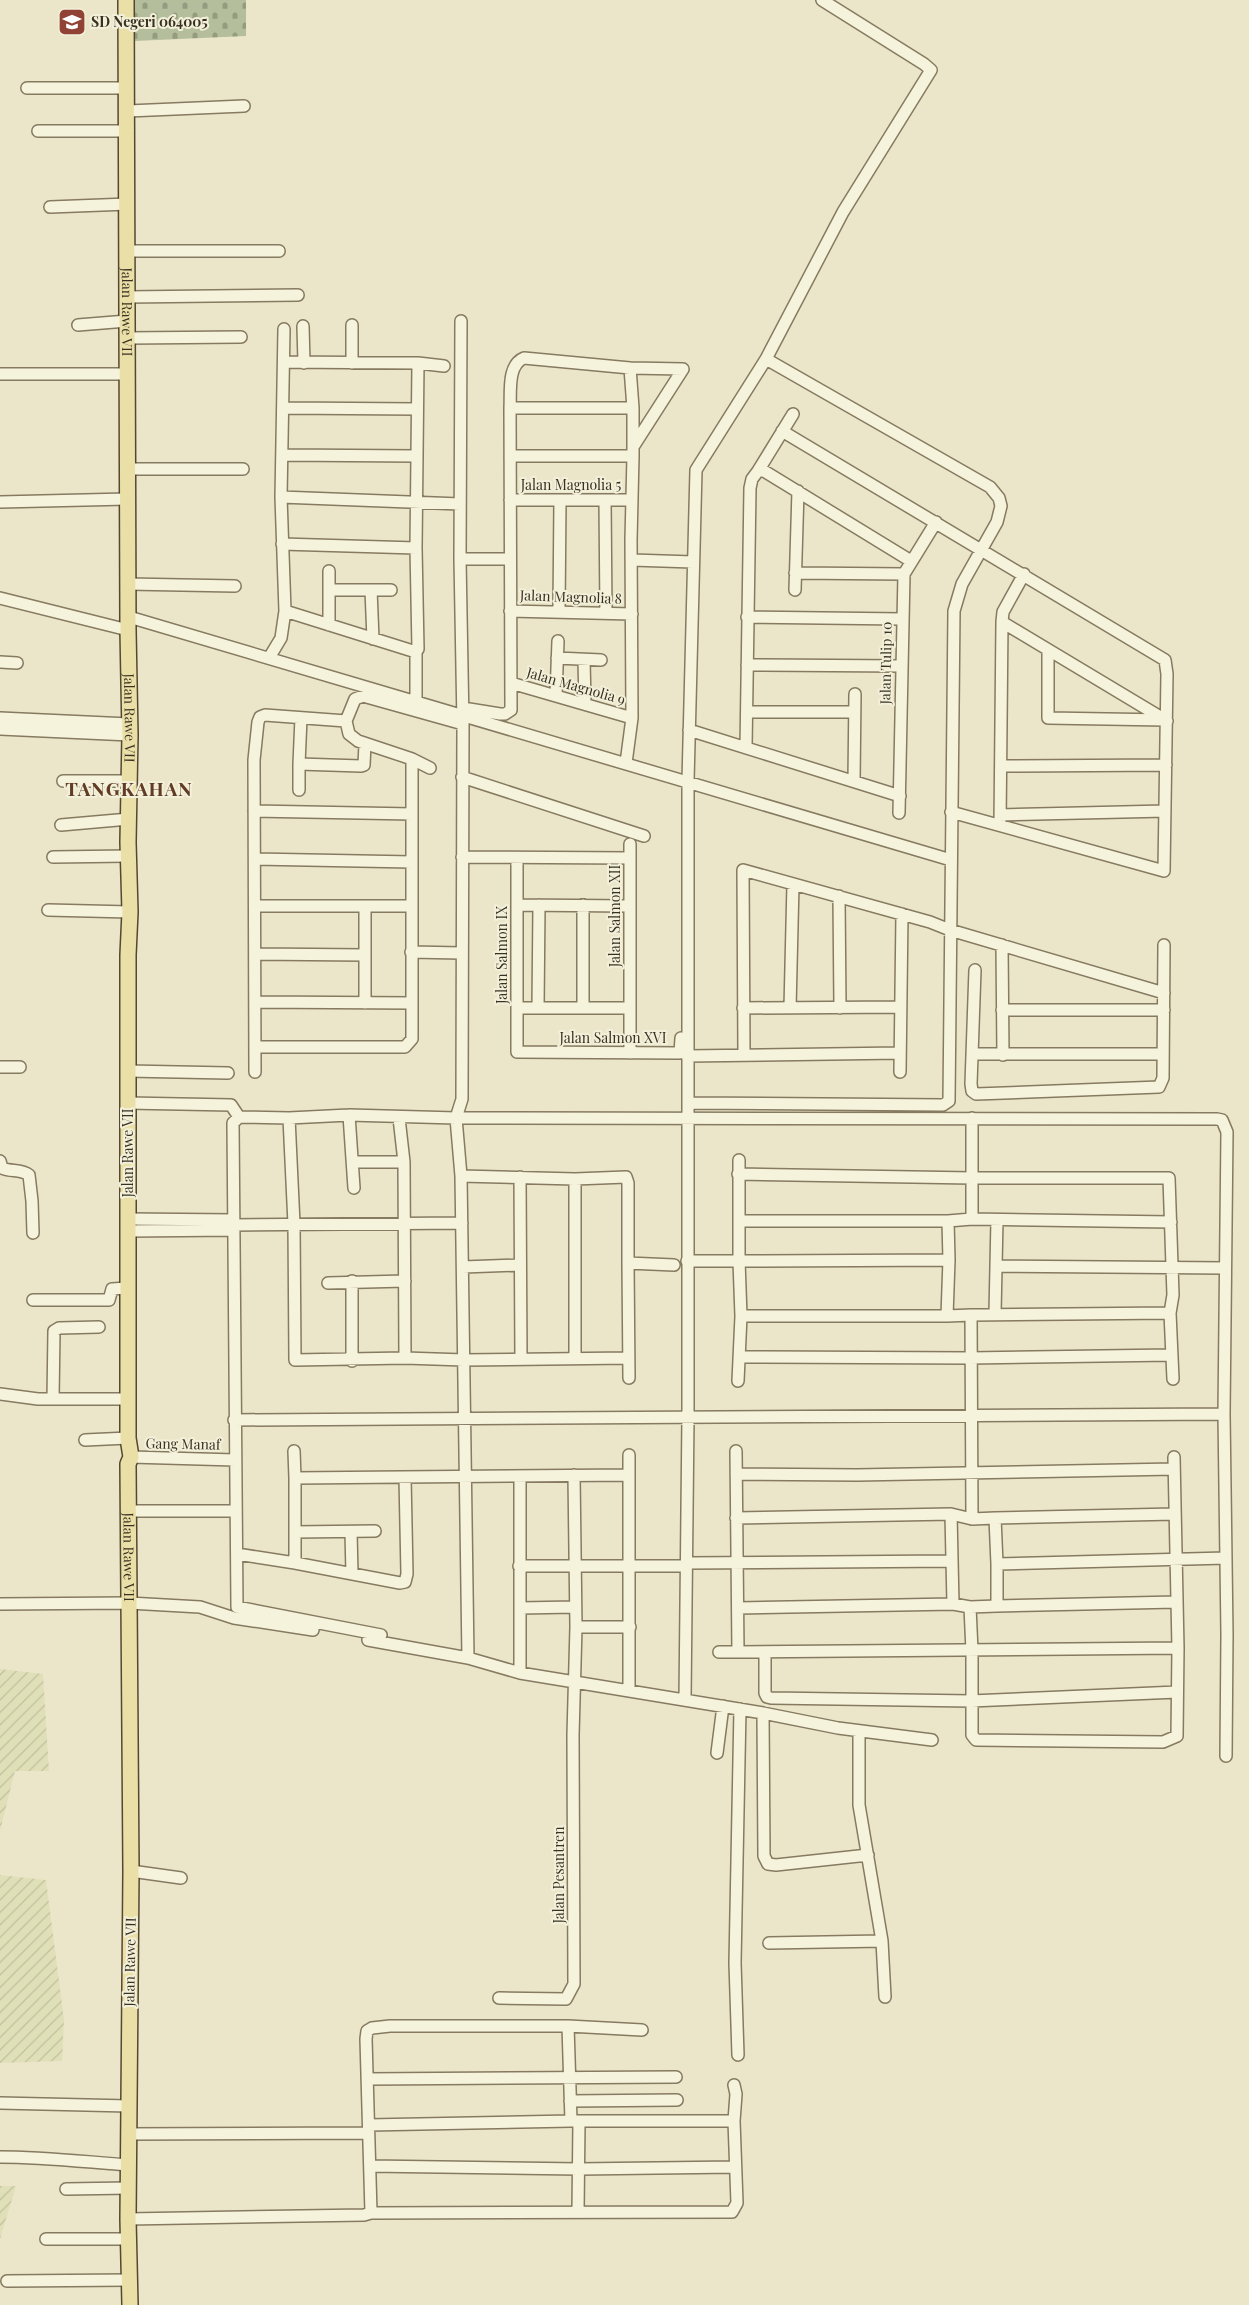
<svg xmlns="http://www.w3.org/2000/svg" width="1249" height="2305" font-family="'Playfair Display',serif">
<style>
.farmland{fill:url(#farmland-furrows)}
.cemetery{fill:url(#cemetery-stones)}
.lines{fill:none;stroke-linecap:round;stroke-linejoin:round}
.minor-casing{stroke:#867a60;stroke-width:14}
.major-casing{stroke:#554833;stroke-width:18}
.minor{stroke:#f6f3dd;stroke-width:11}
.major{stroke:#eadfa6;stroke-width:15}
.labels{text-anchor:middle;stroke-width:4;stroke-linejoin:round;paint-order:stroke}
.poi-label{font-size:14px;font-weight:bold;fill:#383022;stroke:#f3f0d9;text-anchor:start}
.street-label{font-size:14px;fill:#383022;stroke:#f3f0d9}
.district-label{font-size:19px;font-weight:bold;letter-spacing:1px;fill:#613b25;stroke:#f3f0d9}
</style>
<defs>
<pattern id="farmland-furrows" width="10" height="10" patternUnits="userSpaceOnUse" patternTransform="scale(1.25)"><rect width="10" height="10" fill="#e0e0b8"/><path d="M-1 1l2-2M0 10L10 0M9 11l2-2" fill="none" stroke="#c1c09e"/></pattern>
<pattern id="cemetery-stones" width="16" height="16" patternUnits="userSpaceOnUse" patternTransform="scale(1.25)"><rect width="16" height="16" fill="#b5be9c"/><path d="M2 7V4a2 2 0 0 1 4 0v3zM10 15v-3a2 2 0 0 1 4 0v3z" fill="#949b7f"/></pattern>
</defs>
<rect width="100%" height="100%" fill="#ebe6ca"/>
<path class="farmland" d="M0 1669 43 1674 49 1771H15L0 1831Z
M0 1875 46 1880 64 2020 62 2061 0 2063Z
M0 2186H16L0 2239Z"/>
<path class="cemetery" d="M135 0H246V36L135 41Z"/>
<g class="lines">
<defs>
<path id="minor" d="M27 88H127
M128 111 244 106
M38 131H128
M50 207 128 204
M128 251H279
M127 297 298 295
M461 321 460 559 463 724 462 1099 456 1118 461 1176 468 1658
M78 325 127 321
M303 326 304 363
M284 329 281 497 285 611 416 652 418 649 416 548 418 363
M127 338 241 337
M284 362 418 363 444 366
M352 363V325
M630 368 683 369 633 447
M0 374H127
M283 408 417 409
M782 431 1165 660 1167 674 1164 871 951 812
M282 455 417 456
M510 456H633V408H510
M127 469H243
M758 471 793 414
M281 497 460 504
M510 500H632
M605 500 606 613
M0 502 127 499
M282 544 416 548
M460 559H510
M632 560 693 562
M329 571V625
M795 573 904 574
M128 584 235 586
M330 590H391
M371 590 373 639
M795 590 798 491
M0 598 128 630
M510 611 632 614
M559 612 560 500
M129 617 951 860
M747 617 902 619
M1002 622 1167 721
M1048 650V718L1165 720
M416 652V702
M269 658 281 638 285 611
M557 658 601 660
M584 660 585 703
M0 662 17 663
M747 665 901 666
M511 683 632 718
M556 695 558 641
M463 708 500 714H505L511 710 510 408C511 392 507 365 524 358L630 368 633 408
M747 712H854
M0 718 129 724
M301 718 299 764 361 766 364 765 365 744
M0 729 130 735
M689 730 900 796
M746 748 750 488 752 479 758 471H764L911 561
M412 759 430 768
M626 763 632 718 631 540 633 456
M1001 766 1166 765
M462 777 644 836
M63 781H129
M854 781 855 694
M299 790V764
M254 811 412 814
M899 813 904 574 936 522
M1000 815 1165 811
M61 825 129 819
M1000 825 1002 622 1003 612 1024 574
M630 844V858
M53 857 128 856
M462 857 630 858V1053
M517 858V1052L680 1053 681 1038
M255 859 412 862
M839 896 840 1008
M518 905 630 906
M255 906H411
M48 910 130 912
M1002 945 1003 1055
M411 952 461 953
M255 954 365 955
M975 970 971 1084 972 1091 976 1094 1159 1087 1163 1078 1164 945
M255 1002 412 1003
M365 1003V906
M517 1008H630
M538 1008 539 905
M583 1008V905
M743 1008 900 1007
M790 1008 793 884
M1002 1010H1164
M255 1047H405L412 1039V759L358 741 349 734 346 721
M972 1054H1163
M744 1055 743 870 930 922 950 930 1164 993
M687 1056 899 1053
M0 1067H20
M128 1071 228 1073
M255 1072 254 760 258 722 260 717 265 715 346 721 355 699 363 696 463 724
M900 1072 902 914
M128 1103 231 1105 239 1117
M688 1103 943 1105 949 1101 954 611 962 584 997 522 1001 506 999 498 990 487 766 359
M349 1115 354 1188
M289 1118 294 1224 295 1360 405 1358 464 1360 628 1358
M399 1118 404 1162 405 1358
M0 1161 2 1168C11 1172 21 1169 29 1175L32 1201 33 1233
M354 1162H404
M738 1174 972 1178V1219L1171 1222
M461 1176 575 1179 626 1177 628 1183V1263L674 1265
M520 1177 521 1359
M575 1179V1357
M128 1219 233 1220
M739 1221H948L949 1260 947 1316 971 1315 972 1519 951 1514 953 1604 970 1607 972 1651V1735L976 1740 1163 1742 1177 1736 1178 1648 1174 1457
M948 1221 972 1219
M233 1225 462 1223
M128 1231 233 1230
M687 1261H739V1160
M628 1263 629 1378
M996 1266 1225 1268
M463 1267 520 1265
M328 1283 405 1281
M33 1300H109L112 1289 127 1288
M995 1313 997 1220
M1170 1313 1173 1379
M971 1315 1170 1313 1173 1295 1169 1178H972V1118
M741 1316H947
M739 1357 970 1358 1171 1355
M352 1361V1281
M738 1381 741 1316 739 1261 949 1260
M0 1394 38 1399H128
M53 1399 54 1331 59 1328 99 1327
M234 1420 1224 1414
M85 1440 128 1438
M294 1451 295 1478
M736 1451 738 1652 1178 1648
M629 1455V1475
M131 1457 235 1460
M736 1474 857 1475 1174 1469
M520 1476V1673
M405 1477 407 1574 405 1582 400 1583 295 1563V1478L629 1475V1690
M128 1511H236
M736 1518 951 1514
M995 1518 1174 1514
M972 1519 995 1518 997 1564 1226 1558
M295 1532 375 1531
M351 1532 352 1574
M237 1554 295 1563
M687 1563 951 1561
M997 1564V1606L1176 1602
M519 1566H687
M0 1604 129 1603 200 1607 234 1618 313 1630
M970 1607 997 1606
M520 1608 574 1607
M738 1608 953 1604
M576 1627H630
M381 1635 237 1607 233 1123 239 1117 289 1118 349 1115 456 1118 1217 1119 1222 1120 1227 1132 1224 1414 1227 1634 1226 1756
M368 1640 468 1658 520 1673 763 1713 838 1728 932 1740
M719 1652H738
M765 1652V1693L767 1697 771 1698 971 1701 1177 1692
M685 1699 688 1417V781L696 470 766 359 843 212 931 70 924 64 822 0
M763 1713 764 1856 768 1864 776 1865 868 1855
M859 1731V1805L882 1941 885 1997
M717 1753 723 1706
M131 1871 181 1878
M769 1943 882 1941
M499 1998 566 1999 574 1984 573 1735 576 1627 574 1475
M568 2026 571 2121
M642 2030 568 2026H390L372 2028 367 2031 366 2039 371 2213 732 2212 737 2203 734 2121 736 2094 734 2085
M738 2055 735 1963 740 1709
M368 2079 676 2077
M570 2101 677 2100
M0 2103 129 2106
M369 2125 571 2121H734
M129 2134 368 2133
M0 2157C43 2157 86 2162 129 2165
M370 2166 579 2169 735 2167
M66 2189 129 2188
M578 2212 579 2121
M128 2219 364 2215 371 2213
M46 2239H129
M7 2281 130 2280"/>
<g id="major">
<path id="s1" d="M126 0 128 630 130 735 128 842 130 912 128 955V1438L131 1457 128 1464 131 1871 128 2219 130 2305"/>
</g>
</defs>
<use href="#minor" class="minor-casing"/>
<use href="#major" class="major-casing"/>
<use href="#minor" class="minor"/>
<use href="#major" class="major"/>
</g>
<defs>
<symbol id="school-square" viewBox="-11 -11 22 22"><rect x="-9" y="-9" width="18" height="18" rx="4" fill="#904235" stroke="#f3f0d9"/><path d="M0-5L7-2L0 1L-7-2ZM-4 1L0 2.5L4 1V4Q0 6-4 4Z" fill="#fff"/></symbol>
</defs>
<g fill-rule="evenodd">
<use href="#school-square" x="56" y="6" width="32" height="32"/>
</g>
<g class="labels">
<g class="poi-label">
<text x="91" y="27">SD Negeri 064005</text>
</g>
<g class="street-label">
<text dy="5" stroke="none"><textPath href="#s1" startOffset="312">Jalan Rawe VII</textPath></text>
<text x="571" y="490">Jalan Magnolia 5</text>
<text transform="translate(571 597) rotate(2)" y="5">Jalan Magnolia 8</text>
<text transform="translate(886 663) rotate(-89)" y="5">Jalan Tulip 10</text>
<text transform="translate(576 686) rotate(16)" y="5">Jalan Magnolia 9</text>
<text dy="5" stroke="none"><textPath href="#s1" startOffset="718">Jalan Rawe VII</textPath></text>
<text transform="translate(615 916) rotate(-90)" y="5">Jalan Salmon XII</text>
<text transform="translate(502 955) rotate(-90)" y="5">Jalan Salmon IX</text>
<text x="613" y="1043">Jalan Salmon XVI</text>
<text transform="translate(128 1153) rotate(-90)" y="5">Jalan Rawe VII</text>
<text transform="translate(183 1444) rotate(1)" y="5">Gang Manaf</text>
<text dy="5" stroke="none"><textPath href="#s1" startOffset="1558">Jalan Rawe VII</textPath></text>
<text transform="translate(559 1875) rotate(-90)" y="5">Jalan Pesantren</text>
<text transform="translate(130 1962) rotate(-89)" y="5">Jalan Rawe VII</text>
</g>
<g class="district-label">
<text x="129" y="796">TANGKAHAN</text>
</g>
</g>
</svg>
